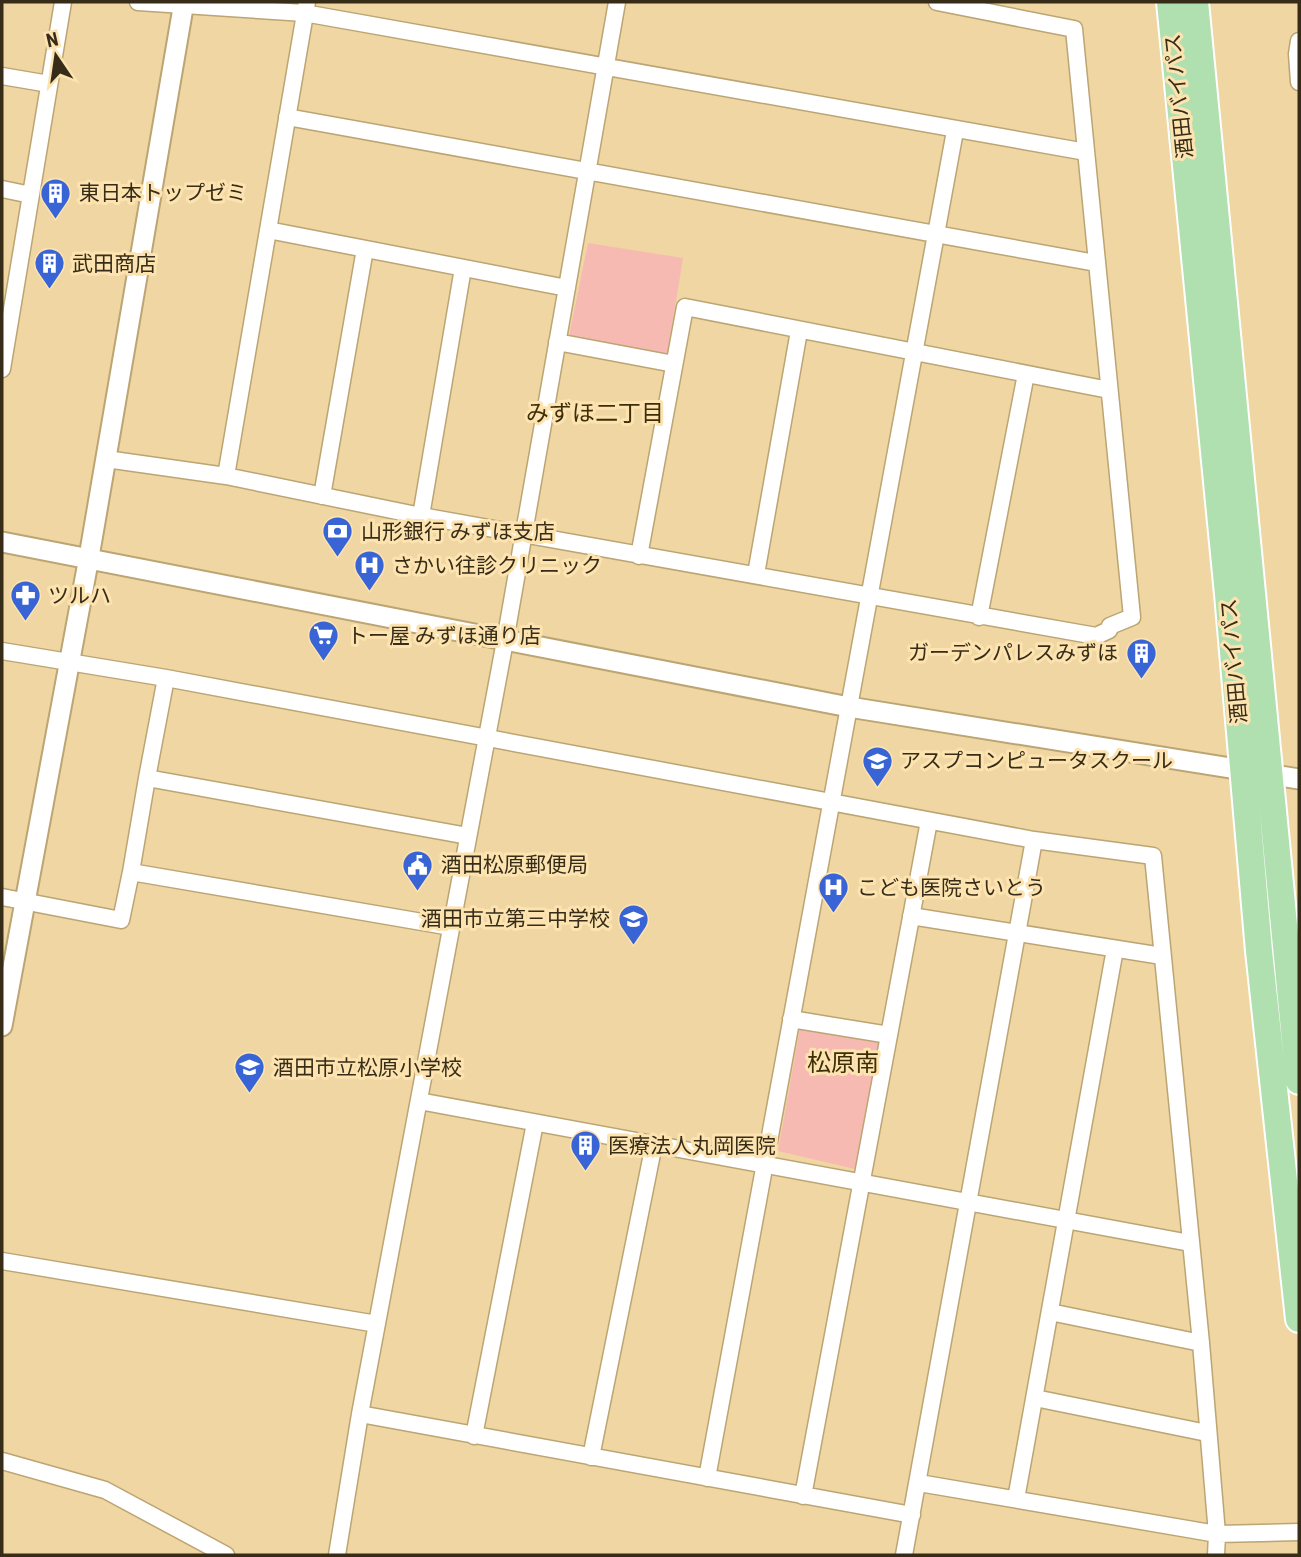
<svg xmlns="http://www.w3.org/2000/svg" width="1301" height="1557" font-family="'Roboto Condensed','Noto Sans JP',sans-serif">
<style>
.green{fill:#f7bab3}
.lines{fill:none;stroke-linecap:round;stroke-linejoin:round}
.minor-casing{stroke:#bca573;stroke-width:19}
.tertiary-casing{stroke:#bca573;stroke-width:23}
.trunk-casing{stroke:#fff;stroke-width:30}
.minor{stroke:#fff;stroke-width:16}
.tertiary{stroke:#fff;stroke-width:19}
.trunk{stroke:#b0e0b0;stroke-width:26}
.labels{text-anchor:middle;stroke-width:6;stroke-linejoin:round;paint-order:stroke}
.street-label{font-size:21px;fill:#362c18;stroke:#fce3af}
.poi-label{font-size:21px;fill:#362c18;stroke:#fce3af;text-anchor:start}
.neighbourhood-label{font-size:23px;fill:#3e2e07;stroke:#fce3af}
.quarter-label{font-size:24px;fill:#3e2e07;stroke:#fce3af}
</style>
<rect width="100%" height="100%" fill="#efd6a3"/>
<path class="green" d="M588 243 683 258 667 356 569 336Z
M800 1028 882 1039 855 1169 778 1151Z"/>
<g class="lines">
<defs>
<path id="minor" d="M138 2 304 13 1086 152
M1299 41 1297 54 1299 82
M2 76 49 84
M287 117 1096 263
M2 189 31 195
M268 230 567 288
M557 342 674 364
M2 369 63 2
M106 459 226 476 421 516 1096 636 1109 630 1110 626 1132 617 1074 29 937 2
M226 476 307 2
M322 496 365 249
M421 516 463 268
M639 556 685 307 1109 390
M756 574 799 331
M979 617 1026 374
M2 651 166 678 1034 840 1153 856 1201 1343 1217 1534 1216 1555
M147 778 166 678
M131 872 147 778 468 836
M2 897 121 920 131 872 451 927
M911 916 1162 956
M791 1019 889 1035
M419 1101 1190 1243
M2 1261 377 1324
M1050 1312 1201 1343
M1035 1398 1207 1433
M360 1414 912 1515
M474 1436 535 1123
M591 1457 654 1144
M2 1461 105 1490 226 1555
M707 1478 955 131
M919 1483 1217 1534 1299 1532
M803 1496 929 821
M1016 1499 1115 949
M337 1555 360 1414 505 641 617 2
M904 1555 1034 840"/>
<path id="tertiary" d="M2 542 849 707 1299 779
M2 1026 89 557 184 2"/>
<path id="trunk" d="M1170 2 1228 594 1259 951 1299 1319
M1195 2 1299 1081"/>
</defs>
<use href="#minor" class="minor-casing"/>
<use href="#tertiary" class="tertiary-casing"/>
<use href="#trunk" class="trunk-casing"/>
<use href="#minor" class="minor"/>
<use href="#tertiary" class="tertiary"/>
<use href="#trunk" class="trunk"/>
</g>
<defs>
<symbol id="building-pin" viewBox="-11 -11 22 30"><path d="M0 17L-7.5 6A9.5 9.5 0 1 1 7.5 6Z" fill="#3964d5" stroke="#fce3af"/><path d="M-4-6H4V6H1V3H-1V6H-4ZM-2.5-4.3h1.7v1.8h-1.7ZM.8-4.3h1.7v1.8H.8ZM-2.5-1h1.7V.8h-1.7ZM.8-1h1.7V.8H.8Z" fill="#fff"/></symbol>
<symbol id="bank-pin" viewBox="-11 -11 22 30"><path d="M0 17L-7.5 6A9.5 9.5 0 1 1 7.5 6Z" fill="#3964d5" stroke="#fce3af"/><path d="M-6-4H6V4H-6ZM0-2.3a2.3 2.3 0 1 0 0 4.6a2.3 2.3 0 1 0 0-4.6Z" fill="#fff"/></symbol>
<symbol id="hospital-pin" viewBox="-11 -11 22 30"><path d="M0 17L-7.5 6A9.5 9.5 0 1 1 7.5 6Z" fill="#3964d5" stroke="#fce3af"/><path d="M-5-5h3v3.5h4V-5h3V5h-3V1.5h-4V5h-3Z" fill="#fff"/></symbol>
<symbol id="pharmacy-pin" viewBox="-11 -11 22 30"><path d="M0 17L-7.5 6A9.5 9.5 0 1 1 7.5 6Z" fill="#3964d5" stroke="#fce3af"/><path d="M-2-6h4v4h4v4h-4v4h-4v-4h-4v-4h4Z" fill="#fff"/></symbol>
<symbol id="supermarket-pin" viewBox="-11 -11 22 30"><path d="M0 17L-7.5 6A9.5 9.5 0 1 1 7.5 6Z" fill="#3964d5" stroke="#fce3af"/><path d="M-6-5.5h2.5l.6 2H6L4.5 2H-2.5L-4.4-4H-6ZM-1.5 3.2a1.3 1.3 0 1 0 .1 0ZM3 3.2a1.3 1.3 0 1 0 .1 0Z" fill="#fff"/></symbol>
<symbol id="school-pin" viewBox="-11 -11 22 30"><path d="M0 17L-7.5 6A9.5 9.5 0 1 1 7.5 6Z" fill="#3964d5" stroke="#fce3af"/><path d="M0-5L7-2L0 1L-7-2ZM-4 1L0 2.5L4 1V4Q0 6-4 4Z" fill="#fff"/></symbol>
<symbol id="civic-pin" viewBox="-11 -11 22 30"><path d="M0 17L-7.5 6A9.5 9.5 0 1 1 7.5 6Z" fill="#3964d5" stroke="#fce3af"/><path d="M-.6-6.5H3V-4.5H.6V-3L4-1V1h2V6H-6V1h2V-1L-.6-3ZM-1.2 2.5V6h2.4V2.5Z" fill="#fff"/></symbol>
</defs>
<g fill-rule="evenodd">
<use href="#building-pin" x="38" y="176" width="35" height="47"/>
<use href="#building-pin" x="32" y="246" width="35" height="47"/>
<use href="#bank-pin" x="320" y="514" width="35" height="47"/>
<use href="#hospital-pin" x="352" y="548" width="35" height="47"/>
<use href="#pharmacy-pin" x="8" y="578" width="35" height="47"/>
<use href="#supermarket-pin" x="306" y="618" width="35" height="47"/>
<use href="#building-pin" x="1124" y="636" width="35" height="47"/>
<use href="#school-pin" x="860" y="744" width="35" height="47"/>
<use href="#civic-pin" x="400" y="848" width="35" height="47"/>
<use href="#hospital-pin" x="816" y="870" width="35" height="47"/>
<use href="#school-pin" x="616" y="902" width="35" height="47"/>
<use href="#school-pin" x="232" y="1050" width="35" height="47"/>
<use href="#building-pin" x="568" y="1128" width="35" height="47"/>
</g>
<g class="labels">
<g class="street-label">
<text transform="translate(1179 96) rotate(-96)" y="7">酒田バイパス</text>
<text transform="translate(1234 661) rotate(-95)" y="7">酒田バイパス</text>
</g>
<g class="poi-label">
<text x="79" y="200">東日本トップゼミ</text>
<text x="72" y="271">武田商店</text>
<text x="361" y="539">山形銀行 みずほ支店</text>
<text x="392" y="573">さかい往診クリニック</text>
<text x="48" y="603">ツルハ</text>
<text x="347" y="643">トー屋 みずほ通り店</text>
<text x="1118" y="660" text-anchor="end">ガーデンパレスみずほ</text>
<text x="900" y="768">アスプコンピュータスクール</text>
<text x="441" y="872">酒田松原郵便局</text>
<text x="857" y="895">こども医院さいとう</text>
<text x="610" y="926" text-anchor="end">酒田市立第三中学校</text>
<text x="273" y="1075">酒田市立松原小学校</text>
<text x="608" y="1153">医療法人丸岡医院</text>
</g>
<g class="neighbourhood-label">
<text x="595" y="421">みずほ二丁目</text>
</g>
<g class="quarter-label">
<text x="843" y="1071">松原南</text>
</g>
</g>
<rect width="1301" height="1557" fill="none" stroke="#362c18" stroke-width="7"/>
<g transform="translate(56 56) rotate(347)" stroke="#fce3af" stroke-width="5" paint-order="stroke">
<path d="M0-5L12 26L0 18L-12 26Z" fill="#362c18"/>
<text y="-10" font-size="19" font-weight="bold" text-anchor="middle" fill="#362c18">N</text>
</g>
</svg>
